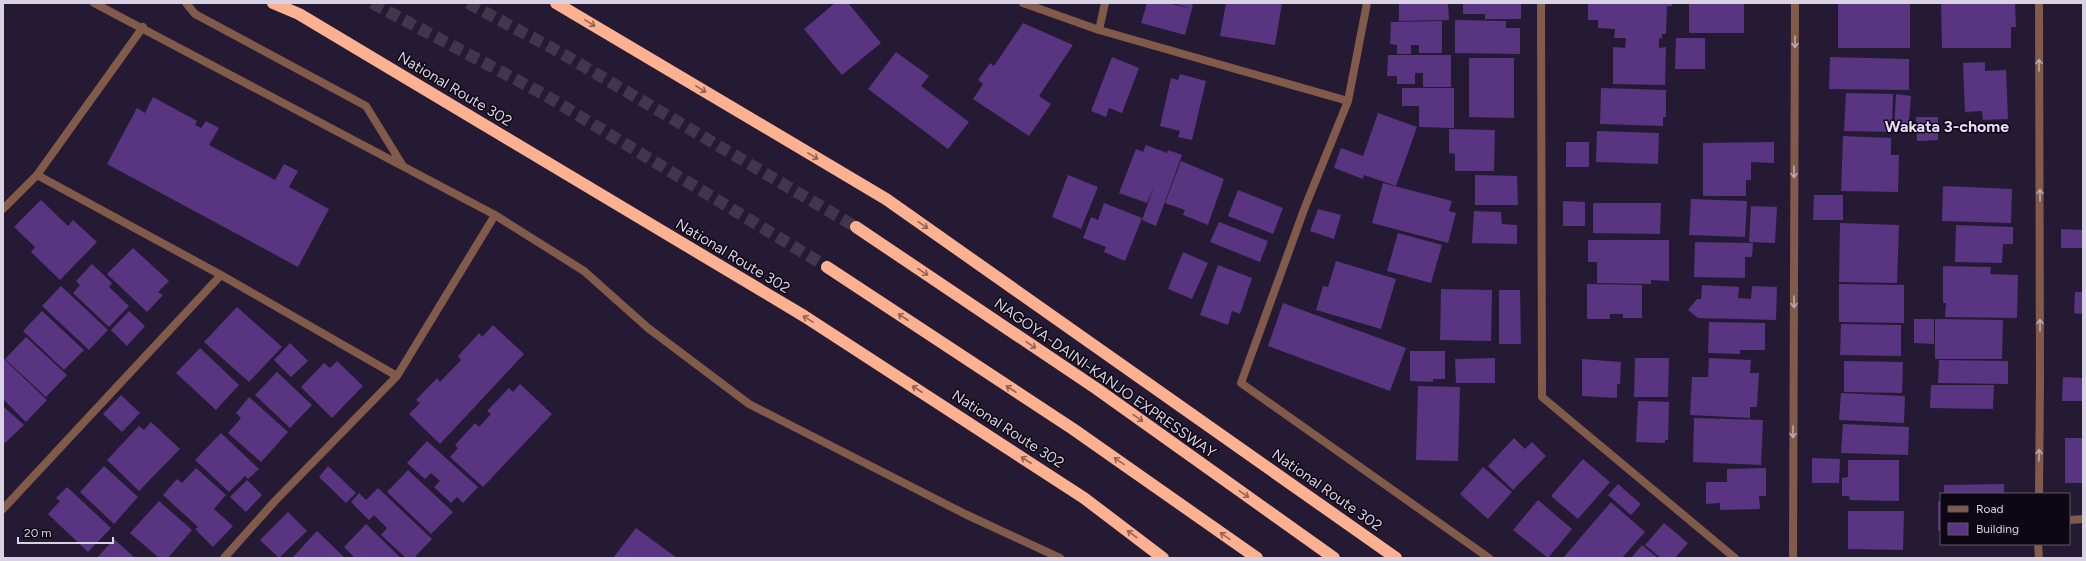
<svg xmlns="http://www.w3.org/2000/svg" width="2086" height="561" font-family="Figtree,sans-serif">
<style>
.building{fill:#583481}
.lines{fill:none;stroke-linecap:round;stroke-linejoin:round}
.highway-tunnel{stroke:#40364d;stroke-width:12;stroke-dasharray:12 6;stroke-linecap:butt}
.street{stroke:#815a4a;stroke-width:8}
.highway{stroke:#feb190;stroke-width:12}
.oneway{stroke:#916457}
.oneway2{stroke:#baa8ad}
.labels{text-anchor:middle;stroke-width:3;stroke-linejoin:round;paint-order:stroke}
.street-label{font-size:15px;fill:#d9d2e3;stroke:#0c0712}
.neighbourhood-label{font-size:16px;font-weight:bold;fill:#e7dafc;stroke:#0c0712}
</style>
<rect width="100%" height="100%" fill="#251a33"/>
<path class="building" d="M835 3H848L881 43 842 75 804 29Z
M1147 3H1168L1192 9 1185 35 1141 23Z
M1173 3H1193L1192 9Z
M1226 3H1282L1275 45 1220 36Z
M1399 3H1448L1449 20 1399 21Z
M1463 3H1521V19H1485V14H1463Z
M1588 3H1672V6H1667L1666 34H1662V39L1659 38V48L1666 47 1665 85 1613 84V47L1625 48 1626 38H1614L1615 29 1598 28V20H1588Z
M1689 3H1744V33H1689Z
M1838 3H1910V48H1838Z
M1941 3H2015L2016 27H2011V48H1942Z
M1455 20 1506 21V28H1520V54L1455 53Z
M1442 21V53H1419V45H1411V54H1397V45L1390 44 1391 22Z
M1023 23 1073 45 1039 96 1051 104 1029 136 973 99 983 84 978 80 990 63 994 66Z
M1676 38H1705V69H1675Z
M896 52 929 76 921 86 969 122 948 149 868 89Z
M1388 55H1451V87H1423V73H1415V84H1397V76H1387Z
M1112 57 1139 68 1122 113 1109 108 1106 117 1091 111Z
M1830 57 1909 59V90L1829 89Z
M1469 58H1514V118L1469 117Z
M1985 62V71L2006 70 2008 119 1983 120 1982 111 1965 112 1963 63Z
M1180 74 1206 81 1192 140 1178 137 1180 131 1160 126 1171 78 1178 80Z
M1402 88H1454V128L1419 127V106H1402Z
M1601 88 1666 90V117H1663V126L1600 124Z
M1846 93 1893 94 1892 132 1844 131Z
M1896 94 1911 96 1908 132 1894 131Z
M153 97 197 121 195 125 201 128 206 121 219 128 209 145 275 180 284 164 298 171 289 187 329 209 298 267 107 164 137 108 145 113Z
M1378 113 1417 127 1396 186 1364 175 1363 179 1334 168 1341 148 1363 156Z
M1916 117H1938V140L1917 141Z
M1449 129 1495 130 1494 171H1455V154L1449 153Z
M1597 131 1659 133 1658 164 1596 162Z
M1843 136 1891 138V155H1899L1898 192 1841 191Z
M1566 142H1589V167H1566Z
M1774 142V163L1751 162V180H1746V196H1703V143Z
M1146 145 1167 153 1168 150 1182 155 1156 226 1142 220 1154 187 1147 203 1119 193 1136 149 1143 152Z
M1181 161 1224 179 1208 225 1183 215 1185 210 1165 203Z
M1068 175 1098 187 1081 229 1052 217Z
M1475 175 1517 176 1518 205H1475Z
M1383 183 1452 201 1449 211 1456 213 1448 243 1372 223Z
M1943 186 2012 189 2011 223 1942 221Z
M1238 190 1283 208 1273 234 1228 216Z
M1814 195H1843V220H1813Z
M1691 199 1747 201 1745 237 1689 235Z
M41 200 68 226 73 220 97 242 60 280 31 252 35 247 14 227Z
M1563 201 1585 202V226H1563Z
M1104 203 1142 218 1125 261 1104 252 1106 247 1083 238 1091 217 1098 220Z
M1593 203H1661L1660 234 1593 233Z
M1751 206 1777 207 1775 243 1749 242Z
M1318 209 1341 215 1334 239 1310 231Z
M1474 211 1501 212 1502 224 1517 225V244L1472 243Z
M1219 222 1268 241 1260 262 1210 242Z
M1840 223 1899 225 1897 283 1839 282Z
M1956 225 2013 227V244H2003L2002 263 1955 262Z
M2061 229 2083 230V248H2061Z
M1398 233 1442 245 1431 283 1387 271Z
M1588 240H1669V281L1651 280V284L1597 283V262H1588Z
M1695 242 1753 243 1752 257H1745V278L1694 277Z
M133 248 169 281 158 292 163 295 147 312 107 274Z
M1183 252 1208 263 1192 299 1168 289Z
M1336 261 1396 279 1381 329 1316 310 1323 286 1328 287Z
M92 264 112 283 109 287 129 306 109 327 73 293 80 285 76 281Z
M1218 265 1252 278 1240 314 1232 311 1228 325 1200 315Z
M1943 266 1991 267 1990 274 2018 275 2017 318 1945 317 1946 303H1943Z
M1587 284 1642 285V318H1623V314H1610V319H1587Z
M1839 284 1904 285V323L1839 322Z
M1702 285 1739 287 1738 298 1751 299 1752 286 1777 287 1776 320 1698 318 1688 310 1697 299H1701Z
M61 286 108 330 89 350 42 306Z
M1441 289 1492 290 1491 341 1440 340Z
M1499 290H1520L1521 344H1499Z
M2075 292H2083V314L2074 313Z
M1283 303 1406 348 1390 391 1268 346Z
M237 307 282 347 249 382 204 342Z
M42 311 84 350 64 370 23 331Z
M129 311 145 326 127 346 111 330Z
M1914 319H1934V344L1914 343Z
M1935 319 2003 320 2002 359H1935Z
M1709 322 1765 323V350H1740V354L1708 353Z
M1841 324 1901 325V356L1840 355Z
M493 325 524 354 440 444 409 414 420 403 416 400 437 378 440 382 461 360 458 356 479 333 482 337Z
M26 337 67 375 46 397 5 359Z
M290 343 308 361 291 377 274 360Z
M200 348 239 385 216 410 176 373Z
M1410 351H1445V379H1433V382L1410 381Z
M3 358 47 400 26 422 3 399Z
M1495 358V383H1456L1455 359Z
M1635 358H1669L1668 397H1634Z
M1709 358 1751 360 1750 373H1759L1757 407H1750V418L1690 415 1692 377H1708Z
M1582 359 1621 362 1620 384H1617V398L1582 396Z
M1939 360 2008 361V384L1938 383Z
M337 361 363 386 332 418 301 387 324 363 330 368Z
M1844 361 1903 362 1902 393 1844 392Z
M277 372 312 405 290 428 255 395Z
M2063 377 2083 378V401H2062Z
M520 384 552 414 483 487 450 457 458 448 455 445 475 423 479 427 491 414 487 411 509 388 513 392Z
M1931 385H1994L1993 409 1930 408Z
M1418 386 1460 387 1458 461 1416 460Z
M1841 393 1905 396 1904 423 1839 420Z
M121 395 140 413 122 432 103 414Z
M249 397 288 432 261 462 228 433 241 418 236 413Z
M1638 401 1669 402 1668 440H1665V443L1636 442Z
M3 406 24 425 5 443 3 441Z
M1694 418 1763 420 1761 465 1693 462Z
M151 422 180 449 139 491 107 460 139 426 144 430Z
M1843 424 1909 427 1908 455 1841 453Z
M221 433 259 469 248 479 245 476 229 492 195 460Z
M1514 438 1525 449 1532 442 1546 456 1513 490 1488 466Z
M2065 438H2083V483H2065Z
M427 441 478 487 463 503 457 497 451 503 434 487 440 481 431 473 425 479 407 463Z
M1812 458 1840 459 1839 483H1812Z
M1583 459 1610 482 1578 519 1551 496Z
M1848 460H1899V501L1850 500 1849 496H1842V478L1848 477Z
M104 466 138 497 114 524 80 492Z
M328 466 356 493 346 503 319 477Z
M1483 467 1512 492 1488 519 1460 494Z
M196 468 226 495 214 509 233 526 213 547 195 529 198 527 163 495 177 479 182 483Z
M1766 468V496H1759L1760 509 1720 510V503L1706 504V482H1727V469Z
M408 470 453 512 431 534 387 492Z
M247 480 262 495 246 512 230 497Z
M1618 484 1641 504 1631 515 1608 495Z
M2004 484V494H1944V485Z
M67 487 111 528 88 552 48 514 60 501 56 498Z
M378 488 432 539 414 558H406L381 535 387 528 374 515 369 520 351 502 359 493 366 500Z
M1538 500 1572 529 1548 558 1513 530Z
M159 501 192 530 168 558H159L130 533Z
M1938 501H1941V531H1938Z
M1611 502 1645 532 1622 558H1563Z
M1848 511H1904L1903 550 1848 549Z
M288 512 307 531 279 558 260 540Z
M1664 523 1688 543 1675 558H1661L1645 545Z
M366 524 401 558H355L344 547Z
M636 528 677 558H613Z
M317 531 344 557 343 558H292Z
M114 539 135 558H97Z
M1642 545 1658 558H1631Z"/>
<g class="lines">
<path class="highway-tunnel" d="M372 3 545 95 827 267
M468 3 563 54 856 227"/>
<path class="street" d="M94 3 495 215
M186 3 195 14 366 106 403 166
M1023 3 1099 30 1348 101
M1367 3 1348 101 1305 207 1241 383 1489 558
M1541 3 1542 397 1735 558
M2039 3 2040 380 2039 494
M1099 30 1105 3
M37 175 221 275 397 376
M3 209 37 175 143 27
M3 509 221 275
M2069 520 2083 519
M2038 544 2039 558
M224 558 275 501 397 376 495 215 584 271 648 328 749 404 965 514 1060 558
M1793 558 1795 3"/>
<path class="highway" d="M273 3 299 14 804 316 1084 498 1163 558
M556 3 886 199 1396 558
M856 227 1097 389 1334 558
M827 267 1073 429 1257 558"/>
</g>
<defs><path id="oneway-shaft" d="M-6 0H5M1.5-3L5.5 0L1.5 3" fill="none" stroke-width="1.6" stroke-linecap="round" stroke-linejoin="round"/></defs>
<g class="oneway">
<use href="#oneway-shaft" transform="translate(590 23) rotate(31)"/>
<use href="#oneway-shaft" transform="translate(701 89) rotate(31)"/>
<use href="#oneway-shaft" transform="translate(813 156) rotate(31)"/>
<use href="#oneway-shaft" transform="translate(923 225) rotate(35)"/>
<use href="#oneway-shaft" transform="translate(923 272) rotate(34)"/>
<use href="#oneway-shaft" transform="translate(903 317) rotate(-147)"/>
<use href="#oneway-shaft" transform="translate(808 319) rotate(-148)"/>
<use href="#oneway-shaft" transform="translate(1031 345) rotate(34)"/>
<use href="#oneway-shaft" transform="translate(917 389) rotate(-147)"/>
<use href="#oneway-shaft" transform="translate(1011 389) rotate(-147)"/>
<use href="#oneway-shaft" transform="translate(1138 418) rotate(35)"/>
<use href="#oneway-shaft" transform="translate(1026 460) rotate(-147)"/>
<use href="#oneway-shaft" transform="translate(1119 461) rotate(-145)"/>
<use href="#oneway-shaft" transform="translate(1244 494) rotate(35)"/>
<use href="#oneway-shaft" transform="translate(1132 534) rotate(-143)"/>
<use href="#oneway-shaft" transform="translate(1225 536) rotate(-145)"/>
</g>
<g class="oneway2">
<use href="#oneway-shaft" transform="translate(1795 42) rotate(90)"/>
<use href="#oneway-shaft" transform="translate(2039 65) rotate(-90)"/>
<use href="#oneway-shaft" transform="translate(1794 172) rotate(90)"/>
<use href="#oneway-shaft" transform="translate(2040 195) rotate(-90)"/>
<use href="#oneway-shaft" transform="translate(1794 302) rotate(90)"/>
<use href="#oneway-shaft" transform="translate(2040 325) rotate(-90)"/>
<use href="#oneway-shaft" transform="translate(1793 432) rotate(90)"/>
<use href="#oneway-shaft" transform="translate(2039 455) rotate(-89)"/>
</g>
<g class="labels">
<g class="street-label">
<text transform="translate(455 89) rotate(31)" y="5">National Route 302</text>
<text transform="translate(733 256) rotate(31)" y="5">National Route 302</text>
<text transform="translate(1105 378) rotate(35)" y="5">NAGOYA-DAINI-KANJO EXPRESSWAY</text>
<text transform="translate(1008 429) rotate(33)" y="5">National Route 302</text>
<text transform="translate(1327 490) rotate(35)" y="5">National Route 302</text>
</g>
<g class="neighbourhood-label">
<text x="1947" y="132">Wakata 3-chome</text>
</g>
</g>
<rect width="2086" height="561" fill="none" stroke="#d9d2e3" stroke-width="8"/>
<rect x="1940" y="493" width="130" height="52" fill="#0c0712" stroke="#5e5866"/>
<rect x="1948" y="506" width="20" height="6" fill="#815a4a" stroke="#5e5866"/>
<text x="1976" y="513" font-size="12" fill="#d9d2e3">Road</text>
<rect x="1948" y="523" width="20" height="12" fill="#583481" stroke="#5e5866"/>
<text x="1976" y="533" font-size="12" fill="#d9d2e3">Building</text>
<path d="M18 537v6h95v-6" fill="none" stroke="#d9d2e3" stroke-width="2"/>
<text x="24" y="537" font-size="12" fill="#d9d2e3" stroke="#0c0712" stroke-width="3" paint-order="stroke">20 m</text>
</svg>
